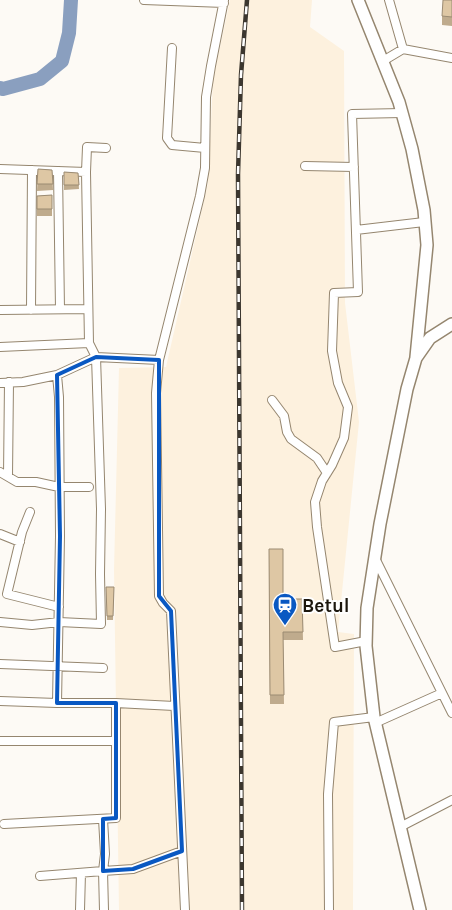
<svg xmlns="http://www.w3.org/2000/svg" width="452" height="910" font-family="Karla,sans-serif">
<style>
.built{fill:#fdf1de}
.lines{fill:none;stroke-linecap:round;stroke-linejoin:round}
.river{stroke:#8a9fbf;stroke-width:14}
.street-casing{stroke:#95866f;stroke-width:10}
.secondary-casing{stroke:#95866f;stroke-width:14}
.street{stroke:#fff;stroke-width:8}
.secondary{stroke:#fff;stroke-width:11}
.rail-casing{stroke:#3c372f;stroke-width:4.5}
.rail{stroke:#fff;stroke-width:2.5;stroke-dasharray:8;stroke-linecap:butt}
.wall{fill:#bfab8d}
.building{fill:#dec7a4;stroke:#9b8b73}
.marked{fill:none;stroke:#0958c2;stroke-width:4;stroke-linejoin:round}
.labels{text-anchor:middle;stroke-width:4;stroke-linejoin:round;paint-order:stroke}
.poi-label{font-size:19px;font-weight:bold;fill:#1c170e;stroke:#fff;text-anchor:start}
</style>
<rect width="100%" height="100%" fill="#fdfaf5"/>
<path class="built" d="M230 0H312L310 27 344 51 345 303 359 422 338 632 354 634 353 910H119L114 570 119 368 166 367 208 183 213 80Z"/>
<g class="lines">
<path class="river" d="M0 88 3 89 40 79 62 61 69 33 71 0"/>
<defs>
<path id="street" d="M144 0 224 3
M389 0 403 49
M172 48 167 138 172 145 205 148
M383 61 403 49 452 58
M305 166 354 167
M0 169 86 172 89 343 96 357 101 509 100 574 101 624 59 622 32 625 0 622
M58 171 60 309
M86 172 87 147 106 148
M356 230 424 222
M0 310 88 309
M31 310 32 170
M0 347 89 343
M0 383 23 382 57 375 96 357 159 360
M272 400 284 416 287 432 291 439 317 458 327 473
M0 472 17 482H36L59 487H89
M8 476 9 382
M30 512 22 532 7 594 59 607
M0 534 20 542
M375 558 452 713
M366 641 335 647 317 527 315 502 322 481 332 465 344 438 348 407 338 383 332 351 334 293 358 292 352 114 402 113
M0 664 103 668
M0 701 57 703 60 536 59 397 57 375
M116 703 174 706
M375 723 442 693
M0 741H116
M4 824 116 818V703H57
M400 827 452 800
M40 876 103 871 105 854 103 819
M80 910 81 873
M104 910 103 871 133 869 182 851
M185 910 171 611 163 603 159 596 156 393 159 360 200 196 205 168 206 97 211 66 224 0
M329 910 328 794 334 722 374 717"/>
<path id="secondary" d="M358 0 399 102 412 149 424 210 427 245 416 357
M420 910 374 717 366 646 367 608 380 524 407 389 416 358 430 338 452 324"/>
</defs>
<use href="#street" class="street-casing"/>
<use href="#secondary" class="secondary-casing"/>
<use href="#street" class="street"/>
<use href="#secondary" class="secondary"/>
<defs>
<path id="rail" d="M242 910 238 174 241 75 247 0"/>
</defs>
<use href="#rail" class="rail-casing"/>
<use href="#rail" class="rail"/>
</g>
<path class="wall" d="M452 0V26L442 25V16Z
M38 169 52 170 53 190 37 191Z
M64 172 78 173 79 189 64 190Z
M52 195V216H37V196Z
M269 549 283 599H302L303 640H283L284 704H270Z
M106 587H114L113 620H107Z"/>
<path class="building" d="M443 0H452V17L442 16Z
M38 169 52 170 53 184H37Z
M64 172 78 173 79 185H64Z
M52 195V209H37V196Z
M269 549H283V599H302L303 632H283L284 695H270Z
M106 587H114L113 616H107Z"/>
<path class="marked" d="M96 357 159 360V596L171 611 182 851 133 869 103 871V819L116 818V703H57L60 536 57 375Z"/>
<defs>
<symbol id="station-pin" viewBox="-11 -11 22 30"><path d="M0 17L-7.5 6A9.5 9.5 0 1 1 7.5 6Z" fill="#0958c2" stroke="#fff"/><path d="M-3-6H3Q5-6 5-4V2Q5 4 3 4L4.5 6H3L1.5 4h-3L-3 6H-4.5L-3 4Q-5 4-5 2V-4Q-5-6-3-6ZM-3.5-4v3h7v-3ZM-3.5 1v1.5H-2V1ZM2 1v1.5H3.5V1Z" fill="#fff"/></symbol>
</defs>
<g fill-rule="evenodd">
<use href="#station-pin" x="271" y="591" width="28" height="38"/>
</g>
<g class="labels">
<g class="poi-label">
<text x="302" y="612">Betul</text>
</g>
</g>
</svg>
